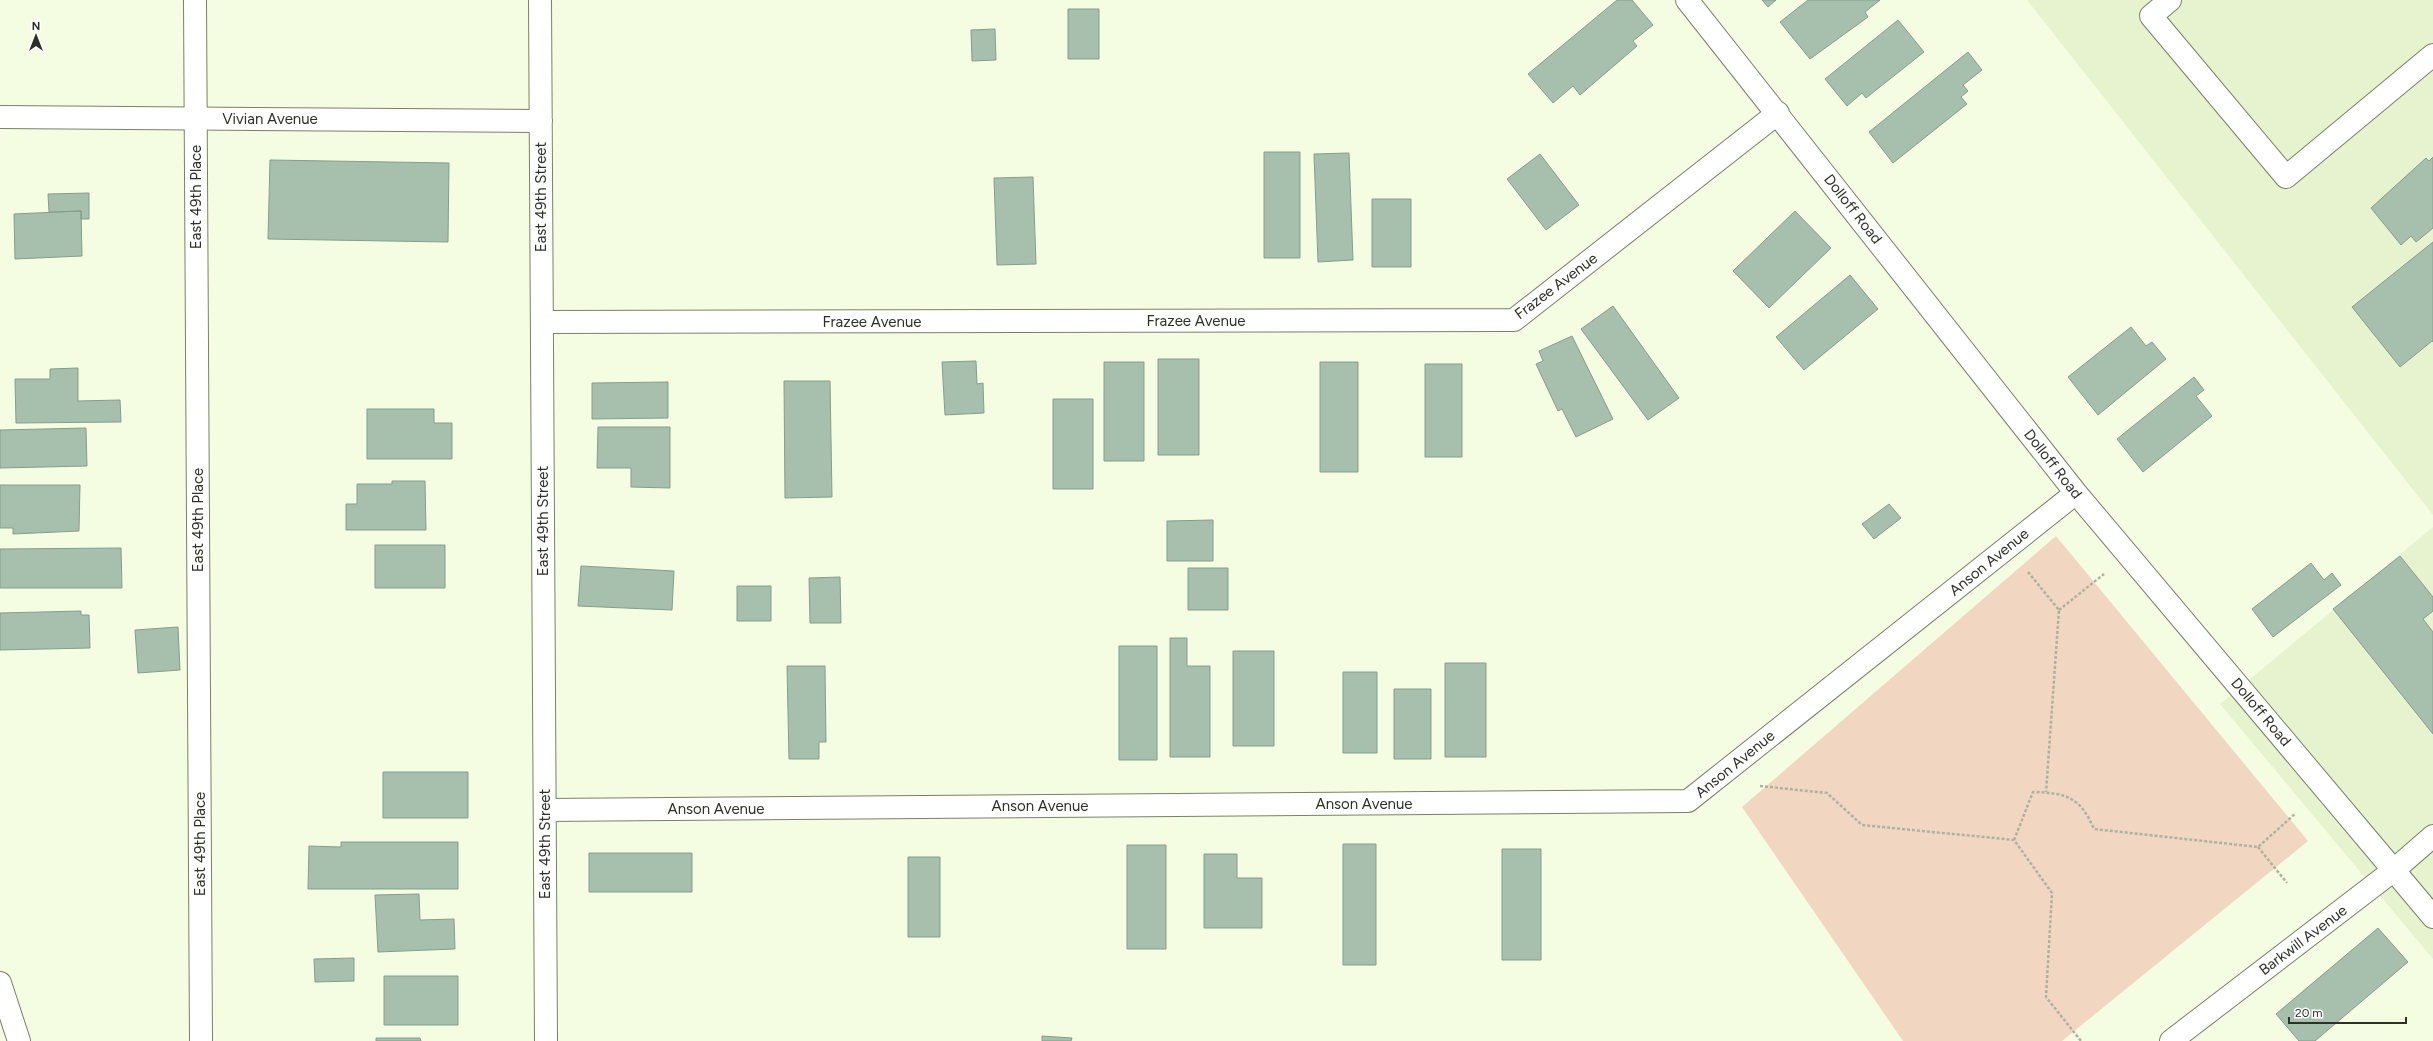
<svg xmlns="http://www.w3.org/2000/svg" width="2433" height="1041" font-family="Figtree,sans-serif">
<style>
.built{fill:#e7f2cf}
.green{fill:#f1d6c2}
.building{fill:#a7c0ad;stroke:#859e8c}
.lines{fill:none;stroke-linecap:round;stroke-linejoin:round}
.lane-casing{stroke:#798168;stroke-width:24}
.street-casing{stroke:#798168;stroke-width:24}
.path{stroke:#acb39d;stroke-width:2.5;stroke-dasharray:3 2;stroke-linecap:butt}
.lane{stroke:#fff;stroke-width:22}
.street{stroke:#fff;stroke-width:22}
.labels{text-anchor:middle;stroke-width:3.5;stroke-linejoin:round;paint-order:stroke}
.street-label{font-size:15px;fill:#2d3026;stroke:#fff}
</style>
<rect width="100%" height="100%" fill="#f4fde1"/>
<path class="built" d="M2027 0H2433V515Z
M2433 527V959L2220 704Z"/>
<path class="green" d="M2056 536 2308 841 2062 1041H1903L1742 807Z"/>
<path class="building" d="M1617 0H1632L1653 25 1633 41 1637 46 1580 95 1573 86 1553 103 1528 74Z
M1762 0H1776L1768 7Z
M1808 0H1880L1865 12 1868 17 1810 59 1780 22Z
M1068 9H1099V59H1068Z
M1898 20 1924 52 1866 98 1862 93 1847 106 1825 79Z
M995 29 996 60 972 61 971 30Z
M1968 52 1982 70 1963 85 1968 91 1961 97 1967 104 1893 163 1869 132Z
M1264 152H1300V258H1264Z
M1349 153 1353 260 1318 262 1314 154Z
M1540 154 1579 205 1546 230 1507 179Z
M2433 157V228L2416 242 2411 236 2401 245 2371 208 2426 158 2429 161Z
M270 160 449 163 448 242 268 239Z
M1033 177 1036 264 997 265 994 178Z
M89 193V219H81V211L49 212 48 194Z
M1372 199H1411V267H1372Z
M81 211 82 256 15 259 14 214Z
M1795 211 1831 248 1769 308 1733 271Z
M2433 242V342L2432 341 2400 367 2352 307Z
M1850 275 1878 309 1804 370 1776 337Z
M1613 306 1679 398 1648 420 1581 329Z
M2131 327 2146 346 2152 342 2166 359 2098 415 2068 377Z
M1572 336 1613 419 1576 437 1562 409 1558 411 1536 364 1543 361 1539 351Z
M1158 359H1199V455H1158Z
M976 361 977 384 983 383 984 413 945 415 942 362Z
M1104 362H1144V461H1104Z
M1320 362H1358V472H1320Z
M1425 364H1462V457H1425Z
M78 368V401L120 400 121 422 16 423 15 379H50V369Z
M2194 377 2204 390 2196 396 2212 416 2143 472 2117 439Z
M784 381H830L832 497 785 498Z
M668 382V418L592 419V383Z
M1053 399H1093V489H1053Z
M367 409H434V423H452V459H367Z
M598 427H670V488L631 487V468H597Z
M86 428 87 466 0 468V430Z
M392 481H425L426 530H346V504H357V484H392Z
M0 485H80L79 531 13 534V528H0Z
M1889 504 1901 518 1874 539 1862 524Z
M1213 520V561H1167V521Z
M375 545H445V588H375Z
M121 548 122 588H0V549Z
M2400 556 2433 597V611L2423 619 2433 632V734L2333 609Z
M2311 563 2324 580 2332 573 2341 585 2273 637 2252 609Z
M581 566 674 571 672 610 578 606Z
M1188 568H1228V610H1188Z
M840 577 841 623H810L809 578Z
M737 586H771V621H737Z
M81 611V615H89L90 648 0 650V613Z
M178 627 180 670 138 673 135 630Z
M1170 638H1187V666H1210V757H1170Z
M1119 646H1157V760H1119Z
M1233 651H1274V746H1233Z
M1445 663H1486V757H1445Z
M787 666H825L826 742H819V759H789Z
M1343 672H1377V753H1343Z
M1394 689H1431V759H1394Z
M383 772H468V818H383Z
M341 842H458V889H308L309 846 341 847Z
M1343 844H1376V965H1343Z
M1127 845H1166V949H1127Z
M1502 849H1541V960H1502Z
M589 853H692V892H589Z
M1204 854H1237V878H1262V928H1204Z
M908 857H940V937H908Z
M419 894 420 920 454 919 455 949 378 952 375 895Z
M2378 928 2408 962 2315 1041H2299L2276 1014Z
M354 958V981L315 982 314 959Z
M384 976H458V1025H384Z
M1042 1036 1072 1038 1071 1041H1042Z
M376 1038H420L421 1041H376Z"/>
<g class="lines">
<defs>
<path id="lane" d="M195 0 201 1041
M2170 0 2151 16 2286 177 2433 55"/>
<path id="street" d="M540 0 546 1041
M1687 0 2076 493 2433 917
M0 117 541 121
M542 322 1514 320 1778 113
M545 810 1688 801 2076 493
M0 983 19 1041
M2171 1041 2394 870 2433 836"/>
</defs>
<use href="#lane" class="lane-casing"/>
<use href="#street" class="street-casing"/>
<path class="path" d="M2028 572 2059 610 2046 792
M2059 610 2104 574
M1760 786 1827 793 1862 825 2014 840 2052 893 2046 997 2081 1041
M2014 840 2033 792C2067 793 2080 797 2094 829L2258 847 2296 813
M2258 847 2287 883"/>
<use href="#lane" class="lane"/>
<use href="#street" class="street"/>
</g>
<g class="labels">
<g class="street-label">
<text x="270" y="124">Vivian Avenue</text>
<text transform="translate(196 197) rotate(-90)" y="5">East 49th Place</text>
<text transform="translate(541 197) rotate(-90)" y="5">East 49th Street</text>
<text transform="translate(1853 209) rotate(52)" y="5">Dolloff Road</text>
<text transform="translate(1556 286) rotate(-37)" y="5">Frazee Avenue</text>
<text x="1196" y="326">Frazee Avenue</text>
<text x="872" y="327">Frazee Avenue</text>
<text transform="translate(2053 464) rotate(52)" y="5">Dolloff Road</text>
<text transform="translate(198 520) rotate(-90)" y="5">East 49th Place</text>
<text transform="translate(543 521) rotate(-90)" y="5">East 49th Street</text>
<text transform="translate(1989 562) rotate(-39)" y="5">Anson Avenue</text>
<text transform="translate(2261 712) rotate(50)" y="5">Dolloff Road</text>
<text transform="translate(1735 764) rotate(-39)" y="5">Anson Avenue</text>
<text x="1364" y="809">Anson Avenue</text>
<text x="1040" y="811">Anson Avenue</text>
<text x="716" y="814">Anson Avenue</text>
<text transform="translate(200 844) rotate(-90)" y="5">East 49th Place</text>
<text transform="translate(545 844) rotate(-90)" y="5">East 49th Street</text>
<text transform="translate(2303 940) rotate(-37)" y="5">Barkwill Avenue</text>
</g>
</g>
<g transform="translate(36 36)" stroke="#ffffff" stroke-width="3" paint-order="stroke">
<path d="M0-3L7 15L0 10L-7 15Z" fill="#2d3026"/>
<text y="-6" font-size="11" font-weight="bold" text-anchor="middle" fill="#2d3026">N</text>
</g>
<path d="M2289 1017v6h117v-6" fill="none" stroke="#2d3026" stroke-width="2"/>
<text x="2295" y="1017" font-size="12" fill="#2d3026" stroke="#ffffff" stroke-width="3" paint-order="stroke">20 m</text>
</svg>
